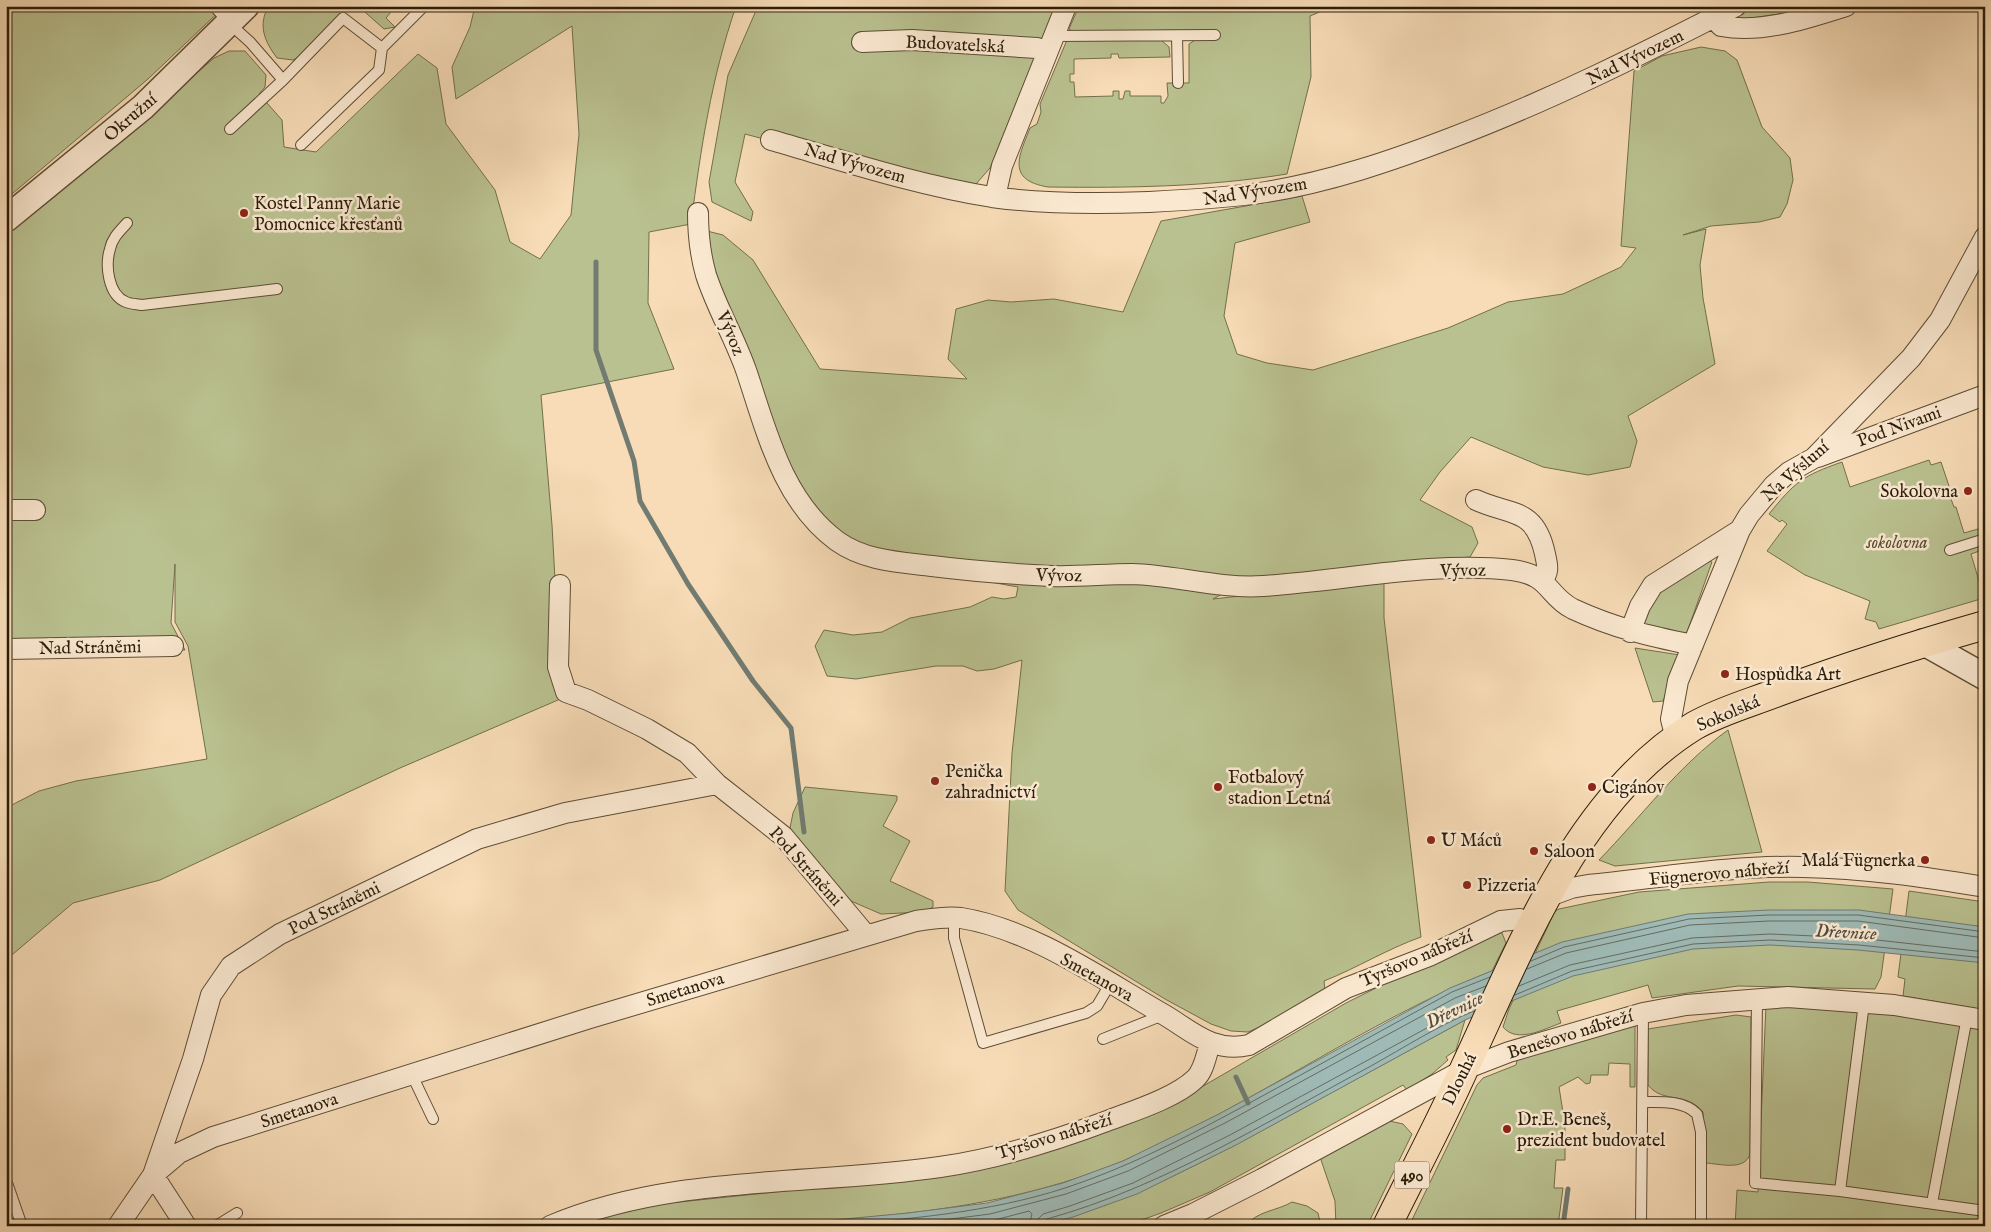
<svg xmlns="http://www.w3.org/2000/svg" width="1991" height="1232" font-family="'IM FELL English',serif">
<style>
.green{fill:#bac190;stroke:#726f4d}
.water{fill:#9fbab6;stroke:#717b71}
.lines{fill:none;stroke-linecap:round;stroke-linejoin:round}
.shore{stroke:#656c60;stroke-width:1}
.stream{stroke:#717b71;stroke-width:5}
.service-casing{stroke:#5e4d35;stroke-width:12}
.minor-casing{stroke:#5e4d35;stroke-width:22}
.tertiary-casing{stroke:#5e4d35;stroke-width:28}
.primary-casing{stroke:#2b1d0a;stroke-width:30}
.service{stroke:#fae8d0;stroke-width:10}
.minor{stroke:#fae8d0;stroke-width:20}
.tertiary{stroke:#fae8d0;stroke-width:25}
.primary{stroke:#f7dcb7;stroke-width:28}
.poi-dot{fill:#8f2418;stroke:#fae8d0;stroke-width:2}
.labels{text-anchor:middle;stroke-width:5;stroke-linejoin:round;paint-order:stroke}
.shield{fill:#fae8d0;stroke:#695a45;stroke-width:1}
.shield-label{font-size:16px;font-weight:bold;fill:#2b1d0a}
.street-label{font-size:18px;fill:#2b1d0a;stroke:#fae8d0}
.poi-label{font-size:18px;fill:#2b1d0a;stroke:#fae8d0;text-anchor:start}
.park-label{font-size:18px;font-style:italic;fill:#564e32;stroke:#fae8d0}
.water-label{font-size:19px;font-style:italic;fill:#4e4c3e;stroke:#fae8d0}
</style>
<rect width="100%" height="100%" fill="#f7dcb7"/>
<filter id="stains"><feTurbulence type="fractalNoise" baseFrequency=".004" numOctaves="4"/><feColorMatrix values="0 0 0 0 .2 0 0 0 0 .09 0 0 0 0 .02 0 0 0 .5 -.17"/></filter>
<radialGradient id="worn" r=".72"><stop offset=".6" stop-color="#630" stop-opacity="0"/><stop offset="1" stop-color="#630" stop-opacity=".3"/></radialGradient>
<path class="green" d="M6 6H225L148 79 6 199Z
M269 6H349L305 54 293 60 277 58C265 42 257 25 269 6Z
M358 6H396L386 18 395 27 384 29Z
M475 6H736C711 80 701 147 691 224L649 232 648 303 674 369 541 395 552 525 556 598 572 694 400 768 160 880 73 903 6 960V808L39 791 76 781 207 759 188 646 175 622V564L171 623 185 650 6 653V233L53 198 214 58 229 51H245L266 75 265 87 259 94 282 120 284 147 316 152 418 54 437 68 446 124 495 190 510 242 540 259 571 215 579 134 572 26 456 99 452 67 470 27Z
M758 6H1055L990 168 976 184 963 192 745 134 735 182 753 212 751 221 712 202 709 182 728 75Z
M1079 6H1334L1310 16 1311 77 1287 174C1207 187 1129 188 1048 187 1006 180 1019 156 1030 128L1037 124 1041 112 1040 104 1067 40H1161L1169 47 1170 57 1119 58 1118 54H1111V58L1074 59V74H1070V82H1074L1075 97 1113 96V91H1119V99H1123L1125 91H1130V96H1161V103H1164L1168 96 1167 83H1189V44L1195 40 1217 38V30L1072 31 1069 29Z
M1754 6H1814L1793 12 1737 20 1733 17Z
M1701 47 1725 51 1737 60 1762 127 1790 158 1793 180 1787 204 1780 217 1759 222 1711 226 1683 235 1706 229 1700 265 1703 298 1715 364 1628 416 1637 441 1630 467 1588 475 1543 467 1471 437 1440 472 1420 500 1472 527 1478 543 1470 557 1254 577 1213 599 1384 580V618L1421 937C1387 949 1357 968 1324 981L1325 990 1260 1027 1248 1032 1231 1031 1211 1024 1165 999 1018 910 1005 891 1012 753 1022 660 994 669 977 671 963 666H936L856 679 827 676 815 646 824 630 853 635 882 632 910 618 970 607 992 597 1004 599 1016 597 1018 587 979 580 877 554 841 536 806 501 772 428 714 272 707 231 723 235 753 260 820 369 967 379 948 359 956 309 988 300 1011 302 1054 299 1123 312 1161 221 1302 196 1310 222 1235 243 1224 316 1237 354 1267 363 1313 370 1448 328 1508 302 1563 294 1621 267 1636 248 1621 246 1634 71 1662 56Z
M1929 460 1931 465 1941 462 1953 498 1951 499 1954 507H1956L1964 533 1985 527V549L1971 554 1984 598 1879 629 1876 622 1865 619 1870 601 1805 575 1767 551 1787 524 1782 520 1780 522 1769 514C1795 482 1802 476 1842 462L1850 487Z
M1704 560 1712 562 1686 635 1641 627 1656 591Z
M1635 648 1680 655 1663 701 1653 702Z
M1728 730 1762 852 1615 866 1599 860C1641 817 1679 765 1728 730Z
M805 787 897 796V800L883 826 910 841 890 881 933 901V907L924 912 881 914 851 901 790 828 793 813Z
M1769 882H1808L1893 889 1881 977 1875 989 1738 986 1652 998 1648 985 1557 1011 1561 1023C1544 1029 1517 1044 1503 1027L1509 1009 1555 911 1559 909 1639 892Z
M1909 891 1985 902V1010L1903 996 1905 979 1898 977Z
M1492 930 1502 933 1506 943 1492 971C1364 1022 1250 1107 1123 1161 1042 1195 957 1209 871 1217 837 1220 803 1225 769 1226 704 1227 638 1226 573 1226L600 1217 660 1204 920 1177 1174 1103 1346 1003Z
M1766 1005 1920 1017 1985 1027V1226H1735L1737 1190 1758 1192Z
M1736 1015 1751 1017 1750 1154C1745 1171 1720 1164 1706 1163L1703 1112C1686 1091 1663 1104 1648 1085V1029Z
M1465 1020 1456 1050 1446 1057 1448 1060 1432 1074 1407 1090 1403 1085 1210 1192 1161 1213 1125 1226H1039C1127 1203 1206 1161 1285 1118 1345 1085 1405 1053 1465 1020Z
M1635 1021V1087H1630V1064L1609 1063 1608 1075H1591L1590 1083 1586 1084 1578 1077 1559 1087 1565 1125V1160H1556L1554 1188H1563L1558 1226H1409L1477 1085 1483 1078 1516 1065 1518 1056Z
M1385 1120 1403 1124 1412 1134 1367 1226H1336L1335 1201 1320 1157Z
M1292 1202 1307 1206 1318 1213 1321 1226H1246C1256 1211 1277 1211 1292 1202Z"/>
<path class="water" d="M1769 910H1859L1985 927V963L1858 950 1770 945 1693 949 1573 976 1465 1020 1236 1145 1137 1194 1073 1217 1039 1226H771L908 1213 987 1203 1063 1183 1123 1161 1219 1114 1450 988 1562 942 1688 914Z"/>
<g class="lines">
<path class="shore" d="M1531 961 1564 947 1689 919 1769 915H1858L1985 932
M1527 969 1566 953 1690 925 1769 921H1858L1985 938
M1519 986 1570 965 1692 938 1770 934 1859 938 1985 952
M1515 995 1572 971 1693 944 1770 940 1859 945 1985 958
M827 1226C907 1219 988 1213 1065 1188 1135 1165 1202 1129 1266 1094 1328 1060 1390 1026 1452 992L1490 977
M896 1226 990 1214 1066 1194 1128 1171 1225 1123 1455 998 1486 986
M957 1226 991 1221 1029 1211 1032 1214 1029 1226
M1037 1226 1038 1219 1043 1214 1070 1206 1133 1183 1230 1135 1460 1010 1478 1003
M1043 1226 1047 1219C1162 1187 1266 1122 1371 1066 1405 1047 1439 1025 1474 1011"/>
<path class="stream" d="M596 262V350L634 461 640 501 688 584 753 681 791 728 804 832
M1236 1077 1248 1103
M1563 1226 1568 1189"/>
<defs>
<path id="service" d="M214 6 230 24 250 42 283 80 343 18 382 48 424 6
M1053 36 1215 35
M1177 36 1178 83
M230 129 283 80
M301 145 379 70 382 48
M127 223C120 231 112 238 110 249 105 265 108 295 126 302 130 304 137 304 142 305L277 289
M1950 550 1985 539
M954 918V938L983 1043 1086 1013 1097 1006 1110 984
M1757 998 1755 1183 1840 1191 1985 1211
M1103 1039 1163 1015
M411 1073 433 1119
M1643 1102C1661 1102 1683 1100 1697 1114L1701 1132V1226
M6 1180 22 1226
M1840 1191 1864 1003
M1932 1203 1967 1017
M216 1226 237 1213
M1641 1226 1643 1013"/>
<path id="minor" d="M1714 18 1721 26C1762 34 1808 18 1846 6
M862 42 912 40 1037 48 1047 52
M771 140C844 161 917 185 992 197 1044 204 1098 204 1149 202 1188 200 1227 198 1266 192 1329 182 1391 161 1451 138 1549 101 1642 54 1736 6
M995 197 1002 166 1066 6
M698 213C698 234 700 254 706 275 717 309 736 340 747 373 767 433 783 501 837 541 865 561 899 562 932 566 971 571 1011 574 1051 576 1078 577 1105 574 1132 574 1175 575 1219 589 1263 586 1341 581 1434 561 1512 570 1551 575 1547 596 1573 609 1614 628 1649 636 1693 645
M1818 457 1985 395
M1476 500C1511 516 1535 507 1545 554 1547 564 1550 572 1542 580
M6 510H35
M560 585 558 667 566 692 588 700 647 729 687 753 717 784 783 836 865 934
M1630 632 1640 606 1653 585 1740 530
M6 649 173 646
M1676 739 1671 719 1678 681 1740 530 1749 515 1774 485 1789 472 1814 458 1911 358 1940 320 1985 237
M1544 898 1571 888 1588 885C1659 878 1732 865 1803 867 1865 868 1924 877 1985 887
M118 1226 153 1175 193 1059 211 995 231 966 280 934 477 839 565 813 717 784
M186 1226 153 1175 179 1153 213 1137 590 1018 916 921C931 919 946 916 961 918 1031 929 1102 979 1163 1014 1192 1031 1212 1053 1249 1045L1346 988 1429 956 1501 921 1520 919 1531 924
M550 1226C672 1174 810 1186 940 1167 996 1159 1054 1141 1107 1121 1133 1111 1175 1098 1195 1079 1204 1071 1206 1055 1210 1044
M1164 1226 1193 1214 1262 1179 1465 1069 1509 1052 1643 1013 1686 1005 1788 997 1894 1005 1985 1020"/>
<path id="tertiary" d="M6 219 143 107 246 6
M1923 642 1985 677"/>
<path id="primary" d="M1387 1226C1413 1173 1441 1121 1465 1067 1521 948 1577 798 1694 726 1720 711 1750 703 1778 692 1846 667 1915 645 1985 625"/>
</defs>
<use href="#service" class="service-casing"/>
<use href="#minor" class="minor-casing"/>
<use href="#tertiary" class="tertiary-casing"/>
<use href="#primary" class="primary-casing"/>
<use href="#service" class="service"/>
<use href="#minor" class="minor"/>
<use href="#tertiary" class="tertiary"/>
<use href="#primary" class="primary"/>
</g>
<g class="poi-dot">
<circle cx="244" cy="213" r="5"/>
<circle cx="1968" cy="491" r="5"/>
<circle cx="1725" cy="674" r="5"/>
<circle cx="935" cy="781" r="5"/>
<circle cx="1218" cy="787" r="5"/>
<circle cx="1592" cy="787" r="5"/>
<circle cx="1431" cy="840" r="5"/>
<circle cx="1534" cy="851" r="5"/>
<circle cx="1925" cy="860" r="5"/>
<circle cx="1467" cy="885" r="5"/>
<circle cx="1507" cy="1129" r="5"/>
</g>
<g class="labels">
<rect class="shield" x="1394.5" y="1161.5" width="35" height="27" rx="4"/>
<g class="shield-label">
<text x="1412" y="1181">490</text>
</g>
<g class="street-label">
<text transform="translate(955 44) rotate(3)" y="6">Budovatelská</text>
<text transform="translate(1635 57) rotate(-26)" y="6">Nad Vývozem</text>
<text transform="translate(130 117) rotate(-41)" y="6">Okružní</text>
<text transform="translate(855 163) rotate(16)" y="6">Nad Vývozem</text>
<text transform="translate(1255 191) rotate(-9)" y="6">Nad Vývozem</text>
<text transform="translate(731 333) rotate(67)" y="6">Vývoz</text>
<text transform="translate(1899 426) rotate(-20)" y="6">Pod Nivami</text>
<text transform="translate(1795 471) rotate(-41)" y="6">Na Výsluní</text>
<text transform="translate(1463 570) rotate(-1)" y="6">Vývoz</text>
<text transform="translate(1059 575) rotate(1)" y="6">Vývoz</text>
<text transform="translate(90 647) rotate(-1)" y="6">Nad Stráněmi</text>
<text transform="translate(1728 713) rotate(-23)" y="6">Sokolská</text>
<text transform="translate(806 866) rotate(48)" y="6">Pod Stráněmi</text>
<text transform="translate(1719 873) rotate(-5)" y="6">Fügnerovo nábřeží</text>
<text transform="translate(334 908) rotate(-26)" y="6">Pod Stráněmi</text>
<text transform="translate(1416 958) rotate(-23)" y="6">Tyršovo nábřeží</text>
<text transform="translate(1097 977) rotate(29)" y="6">Smetanova</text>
<text transform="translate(685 989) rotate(-17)" y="6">Smetanova</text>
<text transform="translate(1570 1034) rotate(-17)" y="6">Benešovo nábřeží</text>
<text transform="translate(1459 1079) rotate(-64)" y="6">Dlouhá</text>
<text transform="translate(299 1110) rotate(-18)" y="6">Smetanova</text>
<text transform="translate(1054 1136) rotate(-17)" y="6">Tyršovo nábřeží</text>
</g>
<g class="poi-label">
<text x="254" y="209">Kostel Panny Marie<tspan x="254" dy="21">Pomocnice křesťanů</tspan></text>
<text x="1958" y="497" text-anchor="end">Sokolovna</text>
<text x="1735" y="680">Hospůdka Art</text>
<text x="945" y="777">Penička<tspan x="945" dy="21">zahradnictví</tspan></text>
<text x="1228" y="783">Fotbalový<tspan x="1228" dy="21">stadion Letná</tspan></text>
<text x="1602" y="793">Cigánov</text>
<text x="1441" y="846">U Máců</text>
<text x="1544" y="857">Saloon</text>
<text x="1915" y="866" text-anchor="end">Malá Fügnerka</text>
<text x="1477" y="891">Pizzeria</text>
<text x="1517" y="1125">Dr.E. Beneš,<tspan x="1517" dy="21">prezident budovatel</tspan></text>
</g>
<g class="park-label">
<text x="1897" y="548">sokolovna</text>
</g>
<g class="water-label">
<text transform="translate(1846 931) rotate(3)" y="7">Dřevnice</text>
<text transform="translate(1454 1009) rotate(-26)" y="7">Dřevnice</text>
</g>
</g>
<rect width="1991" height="1232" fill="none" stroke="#f7dcb7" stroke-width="25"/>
<rect x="8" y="8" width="1976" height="1217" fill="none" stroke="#2b1d0a" stroke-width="2.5"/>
<rect x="12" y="12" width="1966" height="1207" fill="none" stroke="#2b1d0a"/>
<rect width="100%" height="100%" filter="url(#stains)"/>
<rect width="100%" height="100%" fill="url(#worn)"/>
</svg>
